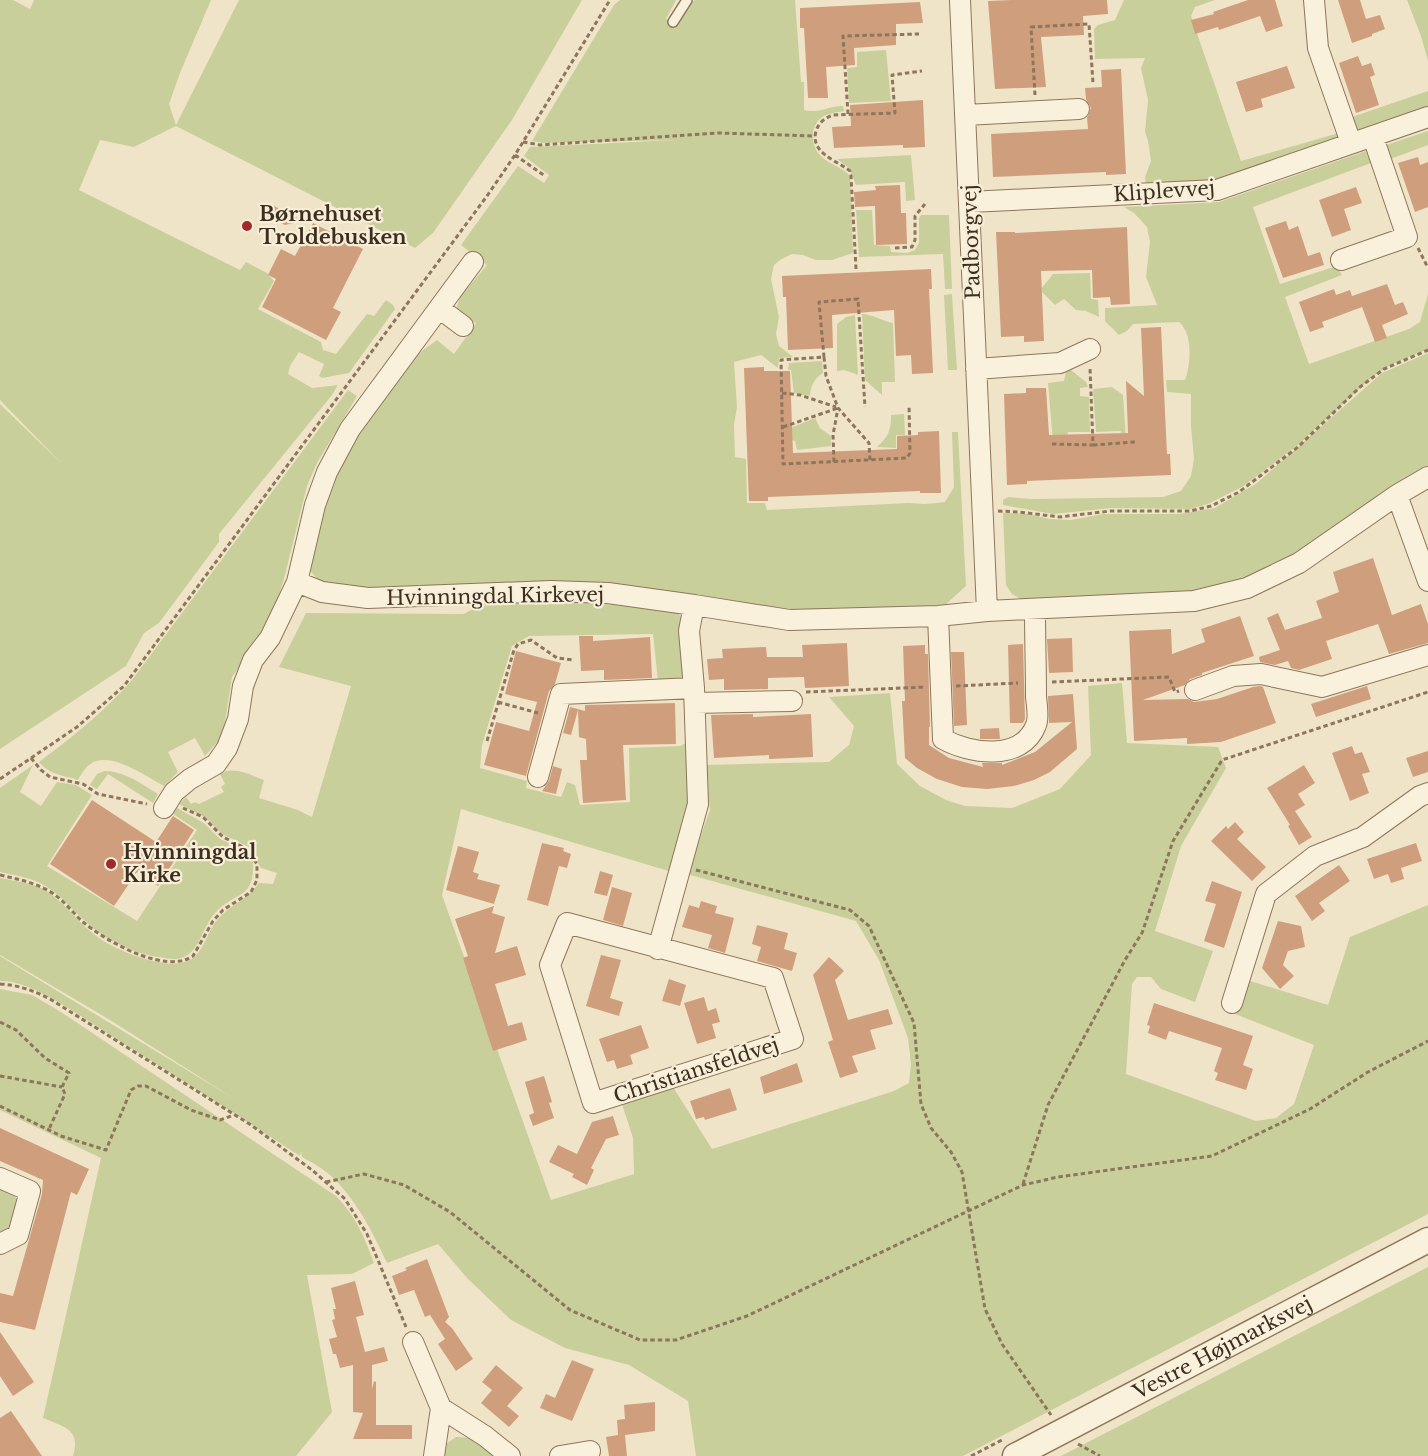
<svg xmlns="http://www.w3.org/2000/svg" width="1428" height="1456" font-family="'Libre Baskerville',serif">
<style>
.green{fill:#c9cf9b}
.building{fill:#cf9f7d}
.lines{fill:none;stroke-linecap:round;stroke-linejoin:round}
.service-casing{stroke:#8d765c;stroke-width:12}
.minor-casing{stroke:#8d765c;stroke-width:22}
.tertiary-casing{stroke:#8d765c;stroke-width:27}
.path{stroke:#8d765c;stroke-width:3;stroke-dasharray:4.5 3;stroke-linecap:butt}
.service{stroke:#faf1dc;stroke-width:9}
.minor{stroke:#faf1dc;stroke-width:20}
.tertiary{stroke:#faf1dc;stroke-width:24}
.poi-dot{fill:#9e2a2b;stroke:#f7eed8;stroke-width:2}
.labels{text-anchor:middle;stroke-width:4.5;stroke-linejoin:round;paint-order:stroke}
.street-label{font-size:20px;fill:#3d2e20;stroke:#f7eed8}
.poi-label{font-size:20px;font-weight:bold;fill:#3d2e20;stroke:#f7eed8;text-anchor:start}
</style>
<rect width="100%" height="100%" fill="#f0e4c8"/>
<path class="green" d="M0 0H13L30 9 34 0H211L180 73 169 104 176 125 239 0H582L512 120 433 233 415 248 176 126 134 147 100 140 79 190 240 270 246 262 267 273 274 281 258 309 321 342 323 350 336 354 367 314 374 316 386 300 393 305 395 309 349 373 322 378 319 376 324 364 299 352 290 366 288 374 312 388 338 385 332 395 219 534V542L159 623 144 633 126 666 0 749V404L61 463 0 400Z
M620 0H676L666 19 677 24 689 5 695 0H795L801 82H804V110C819 114 828 106 843 106L844 111C837 112 826 114 821 118 810 127 811 144 819 154 827 164 841 166 850 176L853 253 832 260H816L803 255 792 254 780 260 774 265 771 279 779 317 776 334 779 346 793 357 779 358 778 368 761 355 734 362 737 407 734 425 735 457 746 459 747 503H765L767 510 909 503 925 504 945 502 954 487 952 432H958L966 586 945 605 795 610 540 582 369 590 325 583 317 579 310 570 324 502 349 444 411 359 437 340 454 354 476 323 456 310 460 297 487 265 461 245 518 166 544 183 549 175 524 156 530 147 675 140 544 143 532 141 614 5Z
M1124 0H1215L1195 7 1191 16 1241 161 1339 133 1337 142 1220 183 1146 186 1145 177 1151 161 1148 141 1145 132 1148 100 1141 68 1145 58 1095 59 1094 29 1098 25 1115 20Z
M1407 0H1428V61L1421 36Z
M886 50 891 101 849 103 847 68 857 67V52Z
M1428 91V110L1354 133 1346 119Z
M1428 131V145L1385 161 1380 147Z
M1366 151 1371 163 1253 207 1280 284 1337 266 1342 275 1285 297 1309 364 1409 329 1420 322 1428 294V349L1390 365 1372 377 1298 445 1242 487 1208 504 1190 509 1112 508 1053 514 1003 505V500L1008 497 1032 499 1163 497 1181 491 1191 476 1194 459 1191 426V394L1167 392 1166 380H1185C1191 364 1193 334 1179 322L1133 324 1127 331 1119 335 1105 321V308L1157 305 1146 277 1150 242 1147 227 1134 213 1124 207 1219 202Z
M911 155 915 200 906 201 905 182 856 185 849 168 837 159Z
M856 210H872L874 245 890 246 891 252 907 253 915 250 919 243V218L921 215H949L952 289H945L943 254 859 257Z
M1090 273 1091 299 1098 300 1099 317 1086 311 1076 310 1064 299 1055 305 1040 290 1053 274Z
M952 294 957 370H948L944 295Z
M862 314C872 314 882 321 893 323L895 382H882V395L865 380Z
M855 315 858 375 844 370 837 371V324L846 317Z
M1428 353V468L1306 552 1251 579 1191 593 1023 600 1012 594 1006 585 1003 513 1028 514 1050 519 1071 520 1103 514H1179L1215 508 1257 483 1382 373Z
M822 361 823 373C814 379 811 385 810 396L794 393 791 370H788L789 363Z
M1067 367 1086 382 1088 387 1080 388V396L1089 397 1090 432H1068L1067 442H1053L1048 383 1064 381Z
M1112 387 1123 395 1126 440 1122 439 1121 431 1096 432 1093 389Z
M348 390 357 396 317 463 307 486 284 579 273 612 257 641 232 677 225 722 220 739 205 756 195 738 168 752 178 772 164 786C145 776 105 746 86 768 83 771 80 776 78 780 62 775 50 775 39 762 72 737 104 712 132 680Z
M904 414 905 435H896V448L877 447C889 436 891 430 891 415Z
M815 418 820 428 831 436V446L797 450 795 441 787 439 788 429Z
M512 601 595 603 676 611 683 620 682 676 678 684 658 681 653 634 529 636 512 646 482 745 480 768 527 781 526 788 561 797 567 782 575 785 580 805 630 802 629 748 680 746 688 742 690 806 672 872 461 809 442 895 551 1200 634 1174 633 1138 622 1104 673 1087 712 1149 894 1091 909 1083 911 1064 908 1038 879 960 856 921 687 874 710 810 705 765 829 762 849 745 854 726 829 697 890 693 897 764 920 786 946 800 965 806 1012 808 1060 789 1091 755 1088 686 1122 683 1127 743 1218 747 1226 768 1181 846 1155 931 1213 951 1195 1002 1161 989 1151 977H1137L1132 984 1126 1074 1256 1121 1276 1118 1294 1104 1314 1045 1235 1014 1247 980 1328 1005 1350 937 1428 905V1214L963 1456H696L688 1401 629 1365 565 1348 511 1320 468 1279 438 1244 387 1263C373 1232 355 1198 330 1175 322 1168 311 1162 302 1157L301 1151 300 1156C240 1117 179 1078 118 1040 90 1023 32 979 0 981V956L236 1100 110 1020 0 955V878C15 881 35 883 48 892 67 905 80 925 99 938 117 951 169 972 190 960 205 951 207 931 218 919 230 905 248 899 259 883L273 884 277 873 261 868 249 847 222 834 206 818 179 804 186 797 191 804 195 802 199 804 224 792 221 787 225 784 220 774C233 765 251 775 264 780L259 798 298 810 312 817 351 686 279 667 306 613 464 614 476 607Z
M33 765 20 792 41 806 57 782 76 785 92 795 47 866 137 921 197 830 173 814 177 808 204 823 220 839 243 849 253 859C255 901 238 889 215 913 203 926 200 950 184 957 176 961 166 958 158 957 132 953 104 939 85 921 70 907 58 892 40 883 28 877 13 875 0 872V788Z
M104 771C124 771 142 784 158 794L153 803 108 774 97 789 90 785 97 774Z
M0 989 32 995 61 1012 336 1196C355 1215 365 1238 374 1263L352 1274 307 1275 332 1412 296 1456H73C81 1429 64 1427 43 1418L101 1158 0 1110Z
M0 1188C25 1199 19 1203 13 1227L0 1235Z
M1428 1267V1456H1061Z
M456 1437C472 1437 485 1441 492 1456H440L446 1444Z"/>
<path class="building" d="M1012 0H1107L1108 14 1083 16 1084 35 1041 37 1046 87 995 89 988 1Z
M1248 0H1275L1283 26 1266 32 1260 16 1219 30 1218 27 1195 34 1191 20 1214 14 1213 12Z
M1338 0H1360L1366 19 1380 15 1385 29 1372 34V36L1352 43Z
M920 2 923 23 896 24V45L854 48 855 65 826 67 828 98H808L804 28H800V8Z
M1358 56 1362 66 1371 63 1375 75 1370 77 1379 105 1356 113 1339 63Z
M1287 66 1295 88 1261 99 1263 107 1246 112 1236 82Z
M1121 69 1126 174 1106 175V172L993 177 991 134 1088 129 1087 118 1091 108 1086 99 1085 88 1102 87 1101 70Z
M923 100 925 147 903 148V145L834 148 832 127 851 126 850 105Z
M1418 157 1420 165 1428 162V207L1415 212 1398 163Z
M900 185 901 213H906L907 244 876 245 875 206 855 207 854 192 876 190 875 186Z
M1356 187 1362 203 1344 209 1351 230 1332 237 1319 200Z
M272 205 303 221 285 225 267 216Z
M1286 221 1289 230 1298 226 1308 256 1320 252 1324 265 1283 278 1265 228Z
M313 223 363 249 333 308 341 312 326 340 262 307 276 279 268 275 281 249 295 256Z
M1127 227 1130 304 1111 305 1110 297 1093 298 1092 270 1041 271 1044 341 1024 342V336L1001 337 996 232H1015V233Z
M931 269 932 289H929L933 373 912 374 911 355 896 356 894 310 832 315 833 348 788 350 786 297H783L782 276Z
M1387 284 1395 305 1403 302 1408 314 1382 325 1387 338 1375 342 1362 307 1322 322 1324 327 1310 332 1299 302 1334 289 1336 295 1350 290 1352 296Z
M1161 327 1167 454H1170L1171 475 1027 481V484L1007 485 1004 394 1026 393V388H1046L1049 435 1128 433 1126 381 1144 396 1141 328Z
M764 367V371H790L793 453 897 449V436L918 435V432L939 431 941 493H920V491L768 497V501H749L744 368Z
M1373 558 1392 615 1421 604 1428 624V643L1389 654 1378 624 1326 641 1332 659 1299 670 1291 668 1288 661 1275 665 1260 662 1259 657 1280 650 1267 618 1278 613 1285 630 1322 618 1316 601 1339 592 1333 572Z
M1240 616 1254 656 1202 673V675L1190 679 1185 685 1143 700 1188 699 1194 702 1217 699 1253 687 1260 686 1263 687 1276 723 1221 742 1187 744V738L1134 741 1129 631 1171 629 1172 654 1205 642 1201 629Z
M579 636H593V641L650 637 652 678 604 680V670L581 671Z
M1072 638 1073 672 1049 673 1047 639Z
M847 643 849 686 805 688 804 677 768 678V689L724 690V679L709 680 707 659 723 658 722 649 766 647 767 657H803L802 645Z
M1023 644 1025 719 1023 723H1010L1008 645Z
M925 645V654H928L930 727H929V745L949 758 983 767 982 763H1002V765L1035 752 1072 722 1049 723 1048 696 1073 694 1077 749 1050 772 1034 780 1014 786 987 789 962 787 937 779 917 768 905 758 902 701H905L903 646Z
M516 651 561 663 555 684 549 691 526 776 484 765 496 722 529 731 537 702 505 694Z
M951 652H964L967 725 954 726Z
M1367 686 1371 699 1316 717 1311 704Z
M675 703 676 744 623 745 626 800 583 803 580 760H587L586 739 579 737 578 710 571 735 563 733 570 707 585 711V705Z
M753 714V717L811 714 813 757 769 759V755L714 758 711 715Z
M999 728 1000 739H980V729Z
M1352 746 1355 754 1362 752 1370 772 1362 774 1369 793 1350 801 1332 753Z
M1428 751V772L1413 777 1406 758Z
M1304 765 1315 783 1298 794 1305 805 1295 811 1312 837 1299 845 1288 826 1290 825 1267 788Z
M553 766 562 769 556 794 542 791 549 781Z
M92 800 156 842 173 816 194 830 158 886 137 872 114 906 50 864Z
M1235 822 1244 832 1237 839 1266 867 1252 881 1211 841 1226 826 1228 829Z
M542 843 564 848 563 851 571 854 567 868 559 866 548 906 527 900Z
M1416 843 1422 861 1401 868 1404 879 1391 883 1388 874 1374 879 1367 859Z
M458 846 479 852 473 872 479 874 477 879 500 885 494 904 446 890Z
M1339 865 1350 881 1319 903 1325 911 1312 921 1295 896Z
M600 871 613 875 607 896 594 893Z
M1212 881 1242 892 1224 948 1204 941 1216 904 1205 901Z
M612 887 632 893 623 926 603 920Z
M701 901 717 906 715 913 734 918 725 953 708 948 712 935 682 927 689 905 699 908Z
M494 906 492 913 505 917 495 953 517 946 526 975 495 984 508 1026 522 1022 527 1040 493 1051 463 958 468 956 455 919Z
M1278 921 1301 926 1305 947 1288 951 1283 965 1294 976 1280 989 1262 968Z
M757 925 788 933 784 949 797 953 792 971 757 961 761 947 752 944Z
M601 955 621 960 610 998 623 1002 619 1016 586 1006Z
M829 957 844 971 835 980 848 1020 888 1009 893 1024 870 1030 876 1049 852 1056 858 1072 840 1078 828 1042 833 1040 813 975Z
M669 979 686 985 680 1006 662 1001Z
M704 997 708 1011 716 1008 720 1022 712 1024 716 1038 697 1044 684 1003Z
M1154 1003 1253 1036 1243 1065 1253 1069 1246 1090 1215 1080 1218 1073 1214 1071 1222 1048 1169 1031 1166 1040 1148 1033 1150 1026 1147 1025Z
M641 1025 649 1048 630 1055 633 1064 617 1069 614 1060 607 1062 599 1039Z
M797 1063 803 1082 764 1094 760 1077Z
M544 1076 552 1102 549 1103 554 1118 533 1126 529 1115 534 1113 525 1082Z
M730 1088 737 1110 705 1120 704 1117 696 1119 690 1101Z
M613 1116 619 1135 606 1139 591 1168 594 1170 587 1185 572 1177 574 1174 549 1162 558 1145 577 1154 592 1122Z
M0 1128 89 1169 77 1195 71 1192 35 1330 0 1322V1293L13 1296 42 1194 43 1180 0 1161Z
M427 1259 449 1317 445 1322 452 1328 473 1359 456 1371 438 1344 445 1339 430 1315 425 1317 414 1290 399 1295 392 1276 407 1270 405 1268Z
M355 1281 364 1315 356 1317 365 1352 384 1347 388 1361 372 1365V1389L374 1381 376 1382V1425H412V1439H353L363 1413 353 1412V1365L340 1368 336 1354H333L329 1339 337 1337 332 1320 335 1319 333 1309H336L331 1288Z
M0 1332 34 1382 13 1396 0 1376Z
M572 1360 594 1369 572 1421 540 1408 546 1394 555 1398Z
M496 1365 523 1388 507 1406 519 1416 509 1427 481 1403 492 1390 482 1382Z
M655 1402V1431L625 1435 627 1456H609L606 1437 618 1435 617 1420 625 1419 624 1405Z
M11 1411 42 1456H0V1418Z"/>
<g class="lines">
<defs>
<path id="service" d="M673 22 687 0"/>
<path id="minor" d="M960 0 987 611
M1314 0 1318 48 1351 143
M965 115 1079 109
M969 202 1217 190 1428 117
M1341 260 1407 237 1373 137
M439 308 463 326
M976 369 1060 363 1090 349
M1397 495 1428 581
M297 582 322 592 368 598 551 591 608 593 694 605
M938 616 943 739C970 754 1022 762 1036 725 1039 718 1037 705 1036 697 1036 668 1035 639 1035 610
M1195 690 1233 676 1261 674 1322 687 1428 655
M695 703 792 701
M538 777 561 694 694 688
M164 808 174 792 190 779 216 764 227 748 238 719 243 686 253 660 270 638 297 582 315 505 327 472 350 429 473 262
M567 923 773 978 793 1039 593 1103 550 965Z
M658 949 698 804 694 688 689 631 694 605 789 620 938 616 987 611 1194 601 1247 588 1299 563 1397 495 1428 477
M1232 1003 1266 894 1315 856 1363 837 1420 796 1428 793
M0 1178 30 1191 18 1235 0 1244
M413 1342 441 1408 485 1436 510 1456
M434 1456 441 1408
M560 1456 590 1451"/>
<g id="tertiary">
<path id="s1" d="M1015 1456 1428 1240"/>
</g>
</defs>
<use href="#service" class="service-casing"/>
<use href="#minor" class="minor-casing"/>
<use href="#tertiary" class="tertiary-casing"/>
<path class="path" d="M1035 95 1031 27 1089 24 1093 83
M848 114 843 36 919 34
M523 142 540 145 718 133 815 136
M515 155 545 176
M895 248 912 247 915 240V216L925 204
M1418 248 1428 268
M856 269 851 176 850 171C836 160 810 153 816 131 819 122 825 118 833 115L895 113 892 75 922 71
M824 357 819 302 858 299 865 407
M782 393 800 395 836 407
M783 427 838 408
M1052 444 1093 445 1090 368
M1093 445 1135 442
M870 460 869 443 838 408 826 376 824 357 781 360 783 464 907 458 910 453 909 405
M834 462 833 435 838 408
M998 511 1019 512 1060 517 1110 511H1190L1211 506 1239 492 1298 447 1360 387 1384 369 1428 350
M1052 682 1169 677 1175 692 1179 691
M956 686 1018 683
M806 692 926 687
M498 702 538 713
M487 741 514 650 518 644 531 640 557 658 574 660
M31 758 41 770 50 777 83 784 98 794 147 804
M0 779 77 727 124 686 487 196 515 155 610 0
M696 870 850 910 869 926 914 1023 921 1104 931 1128 951 1152 962 1172 985 1309 1002 1344 1051 1415
M0 875C17 879 33 882 49 891 63 899 71 911 83 922 105 940 150 966 180 961 185 961 189 958 193 956L213 921 223 910 251 892 257 880V864L247 849 223 837 203 817 183 808
M0 984C19 985 34 991 50 999L251 1125 312 1170 345 1199 367 1234 406 1327
M0 1022 16 1030 45 1058 69 1073 62 1087 65 1094 49 1129
M0 1076 62 1087
M0 1106 61 1136 106 1150 131 1090 138 1086H146L191 1110 220 1120 234 1115
M326 1182 364 1174 404 1185 450 1212 570 1310 640 1340H676L747 1316 1023 1185 1058 1177 1212 1156 1310 1109 1368 1072 1428 1041
M1023 1184 1048 1105 1125 960 1142 933 1173 841 1222 760 1428 692
M1078 1444 1100 1456
M971 1456 1004 1439"/>
<use href="#service" class="service"/>
<use href="#minor" class="minor"/>
<use href="#tertiary" class="tertiary"/>
</g>
<g class="poi-dot">
<circle cx="247" cy="226" r="6"/>
<circle cx="111" cy="864" r="6"/>
</g>
<g class="labels">
<g class="street-label">
<text transform="translate(1164 191) rotate(-4)" y="7">Kliplevvej</text>
<text transform="translate(971 242) rotate(-92)" y="7">Padborgvej</text>
<text transform="translate(495 596) rotate(-1)" y="7">Hvinningdal Kirkevej</text>
<text transform="translate(696 1070) rotate(-18)" y="7">Christiansfeldvej</text>
<text dy="7" stroke="none"><textPath href="#s1" startOffset="234">Vestre Højmarksvej</textPath></text>
</g>
<g class="poi-label">
<text x="259" y="221">Børnehuset<tspan x="259" dy="23">Troldebusken</tspan></text>
<text x="123" y="859">Hvinningdal<tspan x="123" dy="23">Kirke</tspan></text>
</g>
</g>
</svg>
